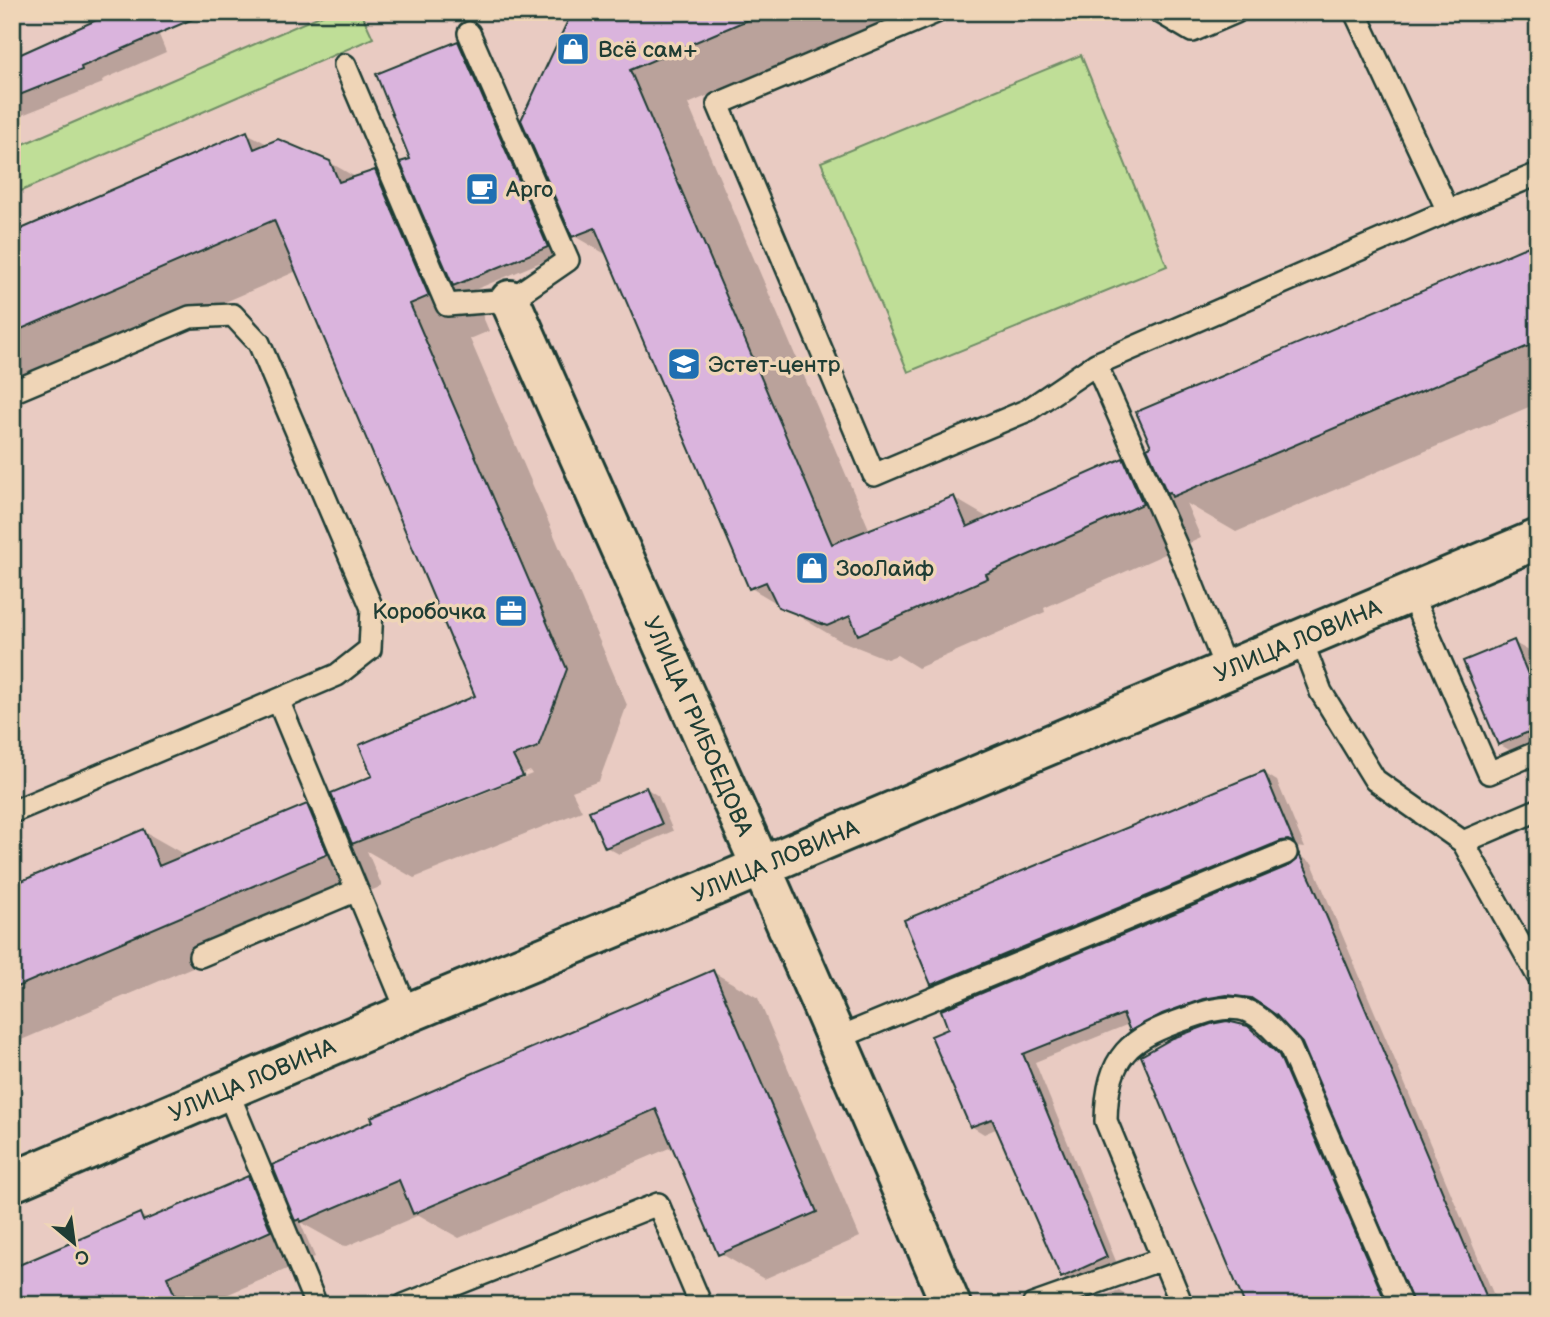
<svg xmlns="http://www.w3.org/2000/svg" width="1550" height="1317" font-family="'Balsamiq Sans',sans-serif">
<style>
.green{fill:#bfde97;stroke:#6f8e66;stroke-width:2}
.shadow{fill:#0003;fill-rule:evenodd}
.building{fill:#dab4dd;stroke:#1f3d34;stroke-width:2}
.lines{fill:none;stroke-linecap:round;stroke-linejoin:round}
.lane-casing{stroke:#1f3d34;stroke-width:26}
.street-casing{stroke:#1f3d34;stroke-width:44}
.secondary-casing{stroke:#1f3d34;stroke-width:44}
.lane{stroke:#efd5b7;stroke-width:21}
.street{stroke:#efd5b7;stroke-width:38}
.secondary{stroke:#efd5b7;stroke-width:38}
.labels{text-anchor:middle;stroke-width:7;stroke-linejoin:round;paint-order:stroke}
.poi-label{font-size:23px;fill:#1f3d34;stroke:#efd5b7;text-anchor:start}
.street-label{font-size:23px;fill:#1f3d34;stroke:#efd5b7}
</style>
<rect width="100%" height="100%" fill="#e9cbc2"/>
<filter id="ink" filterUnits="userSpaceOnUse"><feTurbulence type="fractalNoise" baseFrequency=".0143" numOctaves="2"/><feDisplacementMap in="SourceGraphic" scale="14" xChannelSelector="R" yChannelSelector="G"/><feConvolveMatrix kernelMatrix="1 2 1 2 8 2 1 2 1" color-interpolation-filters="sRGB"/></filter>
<g filter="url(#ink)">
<path class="green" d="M329 12H361L373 38 12 195V149Z
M1081 55 1167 266 908 372 821 162Z"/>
<path class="shadow" d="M223 12H245L232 18Z
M583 12H903L688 104 870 531 954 498 990 519 1123 460 1166 485 1538 244V403L1236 532 1186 503 1201 538 1044 608 1045 612 918 668 897 655 887 659 839 640 751 588 609 256 574 236Z
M153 20 166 52 102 80 103 83 12 119V59Z
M458 43 471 51 560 254 472 291 489 331 470 339 627 705 599 781 572 791 582 811 414 878 367 851 382 886 12 1044V887L143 831 187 856 307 806 348 829 478 697 297 271 12 394V235L247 133 269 145 329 162 357 178 375 172 417 196 413 160ZM530 771 532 774 432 814V810Z
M1513 642 1538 656V754L1525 759 1499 744Z
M1264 773 1277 781 1305 848 1295 847 945 992 932 984Z
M646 788 658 796 673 831 619 854 606 847Z
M1300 856 1312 863 1498 1305H1415L1304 1042 1269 1007 1258 1003 1241 1002 1144 1037 1131 1029 1129 1024 1035 1062 1120 1271 1077 1287 1064 1279 998 1128 984 1134 971 1126 934 1037 1292 867 1298 861Z
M713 972 758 998 860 1237 764 1279 720 1253 674 1146 459 1238 419 1215 347 1246 341 1245 300 1222 315 1257 210 1302 212 1305H12L140 1215 149 1220 248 1178 289 1201Z
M1247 1027 1272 1044 1292 1065 1395 1305H1247Z
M1119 1290 1132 1298 1135 1305H1078Z"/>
<path class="building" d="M114 12H209L81 67 82 70 12 98V58Z
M572 12H766L630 70 832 544 954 496 967 527 1123 458 1143 504 986 574 988 578 858 635 850 616 827 626 778 607 766 582 749 589 595 228 572 237 521 120Z
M458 41 548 247 453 286 400 162 410 159 376 74Z
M247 131 254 149 278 139 330 161 339 182 375 170 429 296 410 304 567 669 538 747 513 756 523 776 352 844 331 793 372 776 359 745 475 696 274 220 12 333V233Z
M1538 242V342L1172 497 1170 492 1167 493 1147 448 1151 446 1136 412Z
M1514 640 1538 699V728L1498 745 1463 661Z
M1264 771 1294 843 1288 840 1281 841 931 985 904 920Z
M646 787 662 824 605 848 589 811Z
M307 804 328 854 12 989V885L144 829 159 866Z
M1299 854 1312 882 1490 1305H1414L1302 1043 1276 1015 1251 998 1227 995 1203 999 1162 1014 1130 1031 1123 1014 1023 1054 1107 1257 1061 1278 992 1119 970 1127 931 1036 948 1029 941 1010 1291 865 1297 860Z
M713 970 817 1212 718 1255 656 1109 413 1214 399 1180 301 1222 300 1219 295 1221 272 1165 373 1121 371 1117Z
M1227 1021 1248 1026 1279 1055 1387 1305H1245L1141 1056 1173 1038 1211 1024Z
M248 1176 271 1231 167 1277 179 1305H12V1268L140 1213 143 1221Z"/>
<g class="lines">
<defs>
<path id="lane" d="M936 12 718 104 874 475 1028 410 1096 364
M1160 12 1192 31 1236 12
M345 65 447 305 510 300 568 260 469 33
M1448 211 1538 174
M12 392 190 317 233 315 259 343 372 608 370 649 337 675 278 700 408 1013
M1410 592 1489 773 1538 752
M1301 639 1321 692 1375 780 1463 842 1538 976
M1226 669 1182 559 1096 364 1448 211 1355 12
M12 812 278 700
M1463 842 1538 810
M200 956 357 890
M838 1038 1286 853
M227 1090 316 1305
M404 1305 658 1204 701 1305
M1033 1305 1162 1259
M1182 1305 1106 1121C1107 1055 1129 1038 1188 1018 1205 1012 1222 1006 1240 1009 1260 1012 1277 1035 1290 1048L1401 1305"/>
<g id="street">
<path id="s1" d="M510 300C658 635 808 968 951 1305"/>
</g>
<g id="secondary">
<path id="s2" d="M12 1182 408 1013 715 886 1538 539"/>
</g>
</defs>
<use href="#lane" class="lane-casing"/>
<use href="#street" class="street-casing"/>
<use href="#secondary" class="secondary-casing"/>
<use href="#lane" class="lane"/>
<use href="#street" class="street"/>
<use href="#secondary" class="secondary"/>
</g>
</g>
<defs>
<symbol id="shop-square" viewBox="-11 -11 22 22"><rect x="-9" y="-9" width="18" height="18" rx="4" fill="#1f6fb2" stroke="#efd5b7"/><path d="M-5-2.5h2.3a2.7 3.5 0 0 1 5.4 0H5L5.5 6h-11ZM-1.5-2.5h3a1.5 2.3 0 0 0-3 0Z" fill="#fff"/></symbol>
<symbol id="cafe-square" viewBox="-11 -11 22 22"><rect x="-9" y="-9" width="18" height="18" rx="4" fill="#1f6fb2" stroke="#efd5b7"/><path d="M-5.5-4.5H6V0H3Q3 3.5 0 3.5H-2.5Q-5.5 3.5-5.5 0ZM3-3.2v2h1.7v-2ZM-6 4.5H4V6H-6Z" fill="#fff"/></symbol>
<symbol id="school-square" viewBox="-11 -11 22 22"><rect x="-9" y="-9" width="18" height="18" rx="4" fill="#1f6fb2" stroke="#efd5b7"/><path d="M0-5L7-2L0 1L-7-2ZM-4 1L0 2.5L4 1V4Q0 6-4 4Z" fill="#fff"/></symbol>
<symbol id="office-square" viewBox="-11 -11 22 22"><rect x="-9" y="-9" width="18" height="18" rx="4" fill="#1f6fb2" stroke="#efd5b7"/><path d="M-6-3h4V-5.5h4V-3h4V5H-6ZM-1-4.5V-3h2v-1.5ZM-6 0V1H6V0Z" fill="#fff"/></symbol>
</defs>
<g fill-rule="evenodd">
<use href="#shop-square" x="554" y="30" width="38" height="38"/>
<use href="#cafe-square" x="463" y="170" width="38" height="38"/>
<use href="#school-square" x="665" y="345" width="38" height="38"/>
<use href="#shop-square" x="793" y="549" width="38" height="38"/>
<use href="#office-square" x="492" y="592" width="38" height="38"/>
</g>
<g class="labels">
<g class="poi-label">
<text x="598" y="57">Всё сам+</text>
<text x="506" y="197">Арго</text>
<text x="708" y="372">Эстет-центр</text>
<text x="836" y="576">ЗооЛайф</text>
<text x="486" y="619" text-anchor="end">Коробочка</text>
</g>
<g class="street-label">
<text dy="8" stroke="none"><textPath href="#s2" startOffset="1395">УЛИЦА ЛОВИНА</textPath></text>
<text dy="8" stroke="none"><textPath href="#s1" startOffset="466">УЛИЦА ГРИБОЕДОВА</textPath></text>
<text dy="8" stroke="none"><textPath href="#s2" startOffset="828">УЛИЦА ЛОВИНА</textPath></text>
<text dy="8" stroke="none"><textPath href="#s2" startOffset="261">УЛИЦА ЛОВИНА</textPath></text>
</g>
</g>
<rect width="1550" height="1317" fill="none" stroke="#efd5b7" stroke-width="42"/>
<rect x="21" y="21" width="1508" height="1275" fill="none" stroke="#1f3d34" stroke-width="2.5" filter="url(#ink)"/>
<g transform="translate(74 1243) rotate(151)" stroke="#efd5b7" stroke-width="5" paint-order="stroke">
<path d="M0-5L12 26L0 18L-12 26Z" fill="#1f3d34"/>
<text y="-10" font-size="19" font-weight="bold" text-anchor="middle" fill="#1f3d34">С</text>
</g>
</svg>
